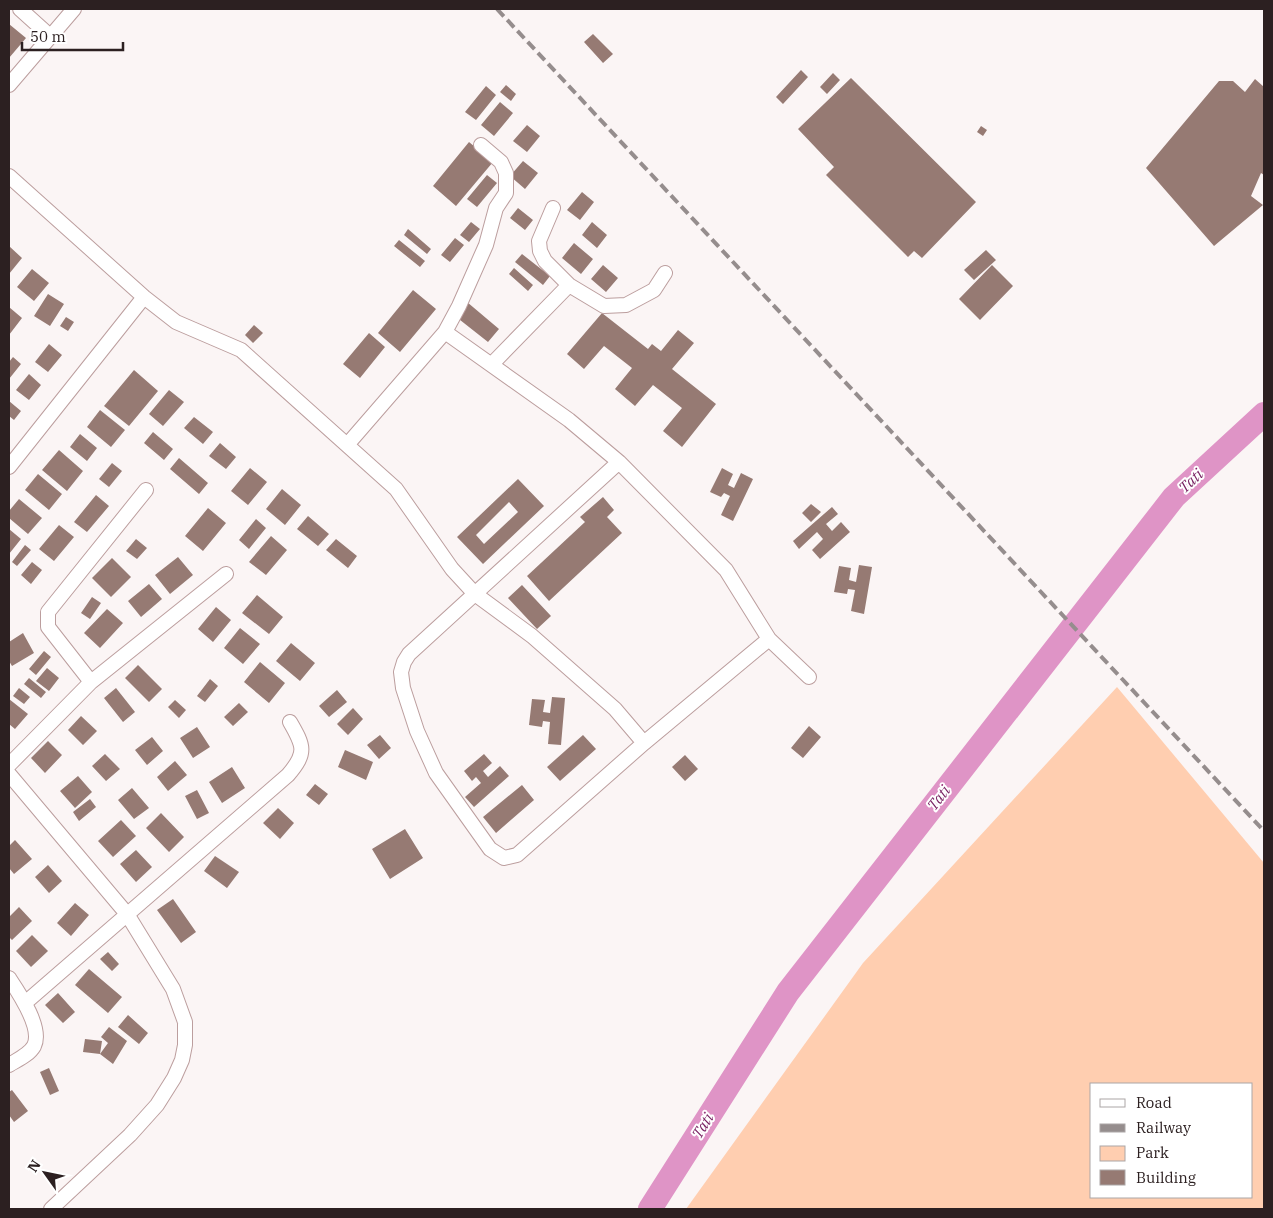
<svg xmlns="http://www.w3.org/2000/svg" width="1273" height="1218" font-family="'IBM Plex Serif',serif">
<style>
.green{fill:#ffceb0;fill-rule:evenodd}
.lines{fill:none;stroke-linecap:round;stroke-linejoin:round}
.river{stroke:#df94c6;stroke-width:24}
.building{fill:#967a73;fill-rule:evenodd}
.minor-casing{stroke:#bc9e9e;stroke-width:16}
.minor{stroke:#fff;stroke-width:14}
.rail{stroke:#958d8d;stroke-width:4;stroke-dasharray:10 5;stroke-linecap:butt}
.labels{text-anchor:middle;stroke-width:4;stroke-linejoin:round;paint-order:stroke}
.water-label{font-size:15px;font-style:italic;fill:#761f60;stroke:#fff}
</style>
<rect width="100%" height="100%" fill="#fbf5f5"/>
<path class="green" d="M1117 687 1264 863V1209H686L863 963ZM1092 1084H1252V1197H1092Z"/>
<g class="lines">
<path class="river" d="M650 1209 788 992 1174 497 1264 414"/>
</g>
<path class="building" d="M9 24 26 38 9 58Z
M593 34 613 54 603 63 584 42Z
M801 70 808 77 783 104 776 97Z
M833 73 840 80 827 94 820 87Z
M851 78 976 202 922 258 914 251 908 257 826 175 834 167 798 129Z
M1255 79 1264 87V175L1261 173 1251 196 1263 205 1214 246 1146 168 1219 81H1233L1245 92Z
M506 85 516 94 511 101 500 92Z
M486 86 496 95 476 120 465 112Z
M500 102 513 113 494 136 481 125Z
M527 125 540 136 527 152 513 141Z
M981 126 987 130 983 136 977 132Z
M469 142 493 162 456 206 433 186Z
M523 161 538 173 525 189 510 176Z
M487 175 497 183 477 207 467 199Z
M582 192 594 202 580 220 567 210Z
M518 208 533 220 525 230 510 218Z
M471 222 480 229 469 242 460 235Z
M592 222 607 235 597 248 582 235Z
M408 229 431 249 427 254 404 235Z
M455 238 464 245 450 262 441 255Z
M399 240 425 261 420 267 394 246Z
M574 243 593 259 581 274 562 258Z
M9 246 22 258 9 274Z
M986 250 996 260 974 280 964 270Z
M522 254 550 276 543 285 515 262Z
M603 265 618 278 606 292 591 279Z
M992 265 1013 286 980 320 959 299Z
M514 268 533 285 528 291 509 274Z
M32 269 49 283 34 301 17 287Z
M413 290 436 309 400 352 378 333Z
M48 294 64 304 50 326 34 316Z
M467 302 499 329 488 342 455 316Z
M9 307 22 318 9 335Z
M602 313 648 349 652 344 661 351 678 330 694 343 672 369 716 404 682 447 663 431 682 408 653 385 635 406 615 389 632 368 604 346 584 369 567 354Z
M66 317 74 322 68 331 60 326Z
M254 325 263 333 253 343 245 335Z
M369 333 385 347 360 378 343 364Z
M49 344 62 355 48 372 35 362Z
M13 357 21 364 9 379V362Z
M134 370 158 391 129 426 104 406Z
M29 374 41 385 29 400 16 390Z
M169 390 184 402 163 426 149 414Z
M9 401 21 411 14 420 9 416Z
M100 410 125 430 111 447 87 427Z
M194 417 213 432 203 444 184 428Z
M153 432 173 449 164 460 144 443Z
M80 434 97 448 87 461 70 447Z
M220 443 236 457 226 469 209 456Z
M59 450 83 471 67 491 42 470Z
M179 458 208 483 199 494 170 469Z
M112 463 122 471 109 487 99 479Z
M250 468 267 482 248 505 231 491Z
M722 468 733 474 728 485 734 488 741 473 753 479 733 521 721 515 730 496 724 493 721 497 710 492Z
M38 474 62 494 49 510 25 490Z
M518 479 544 506 483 564 457 537ZM509 502 518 512 484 544 476 535Z
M282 489 301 505 285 525 266 509Z
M96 495 109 506 87 532 74 522Z
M603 497 614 510 607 517 622 533 549 601 527 576 585 522 580 517Z
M19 499 42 518 28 534 9 518V511Z
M811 504 821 512 811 522 802 513Z
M832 507 838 514 826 524 832 531 841 522 850 532 820 559 812 550 823 539 817 532 799 549 793 541Z
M208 508 226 523 203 551 185 536Z
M308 516 329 534 318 546 297 529Z
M256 519 266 528 249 549 239 540Z
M59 525 74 537 54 561 39 549Z
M9 529 21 539 9 554Z
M271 536 287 550 266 575 249 562Z
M136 539 147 548 137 559 126 551Z
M336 539 357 556 348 568 326 550Z
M25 545 31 550 17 566 12 562Z
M178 557 193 575 170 594 155 575Z
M112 558 131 577 111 597 92 578Z
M32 562 42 570 31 584 21 575Z
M859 565 872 567 864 614 851 611 855 590 848 589 847 594 834 592 839 566 851 568 849 580 856 582Z
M149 584 162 599 141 617 128 601Z
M522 585 551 616 537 629 508 598Z
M257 595 283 617 269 634 242 613Z
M92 597 101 603 90 619 81 613Z
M216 607 231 620 213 642 198 629Z
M107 609 123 623 100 648 84 633Z
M240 628 260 644 243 664 224 648Z
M23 633 34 653 12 666 9 661V642Z
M291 643 315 663 300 681 276 661Z
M44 651 51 657 36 675 29 669Z
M260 662 285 683 269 703 244 682Z
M138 665 162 689 149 702 125 678Z
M47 668 59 678 49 691 36 681Z
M29 678 46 692 41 698 24 684Z
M210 679 218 686 205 702 197 696Z
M19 688 30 697 24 704 13 696Z
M116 688 135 712 123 722 104 698Z
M337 690 347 702 329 717 319 706Z
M552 697 565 698 561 745 548 744 550 722 543 721 542 727 529 725 532 699 545 700 543 712 550 713Z
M9 699 28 714 15 729 9 724Z
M175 700 186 710 179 718 168 707Z
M239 703 248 712 233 726 224 717Z
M353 708 363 719 348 735 337 724Z
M81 716 97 731 83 745 68 730Z
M809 726 821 737 803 758 791 748Z
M197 727 210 747 193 758 180 738Z
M380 735 391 748 379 759 367 745Z
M583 735 596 749 560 781 547 767Z
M152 737 163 751 147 765 135 750Z
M48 741 62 755 45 773 31 758Z
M345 750 373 762 366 780 338 767Z
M105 754 120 769 106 781 92 766Z
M484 754 492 763 483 771 488 777 500 766 509 776 474 807 465 797 481 783 476 777 472 781 464 771Z
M685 755 698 769 685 781 672 767Z
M175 761 187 775 168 791 157 777Z
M232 767 245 788 222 803 209 782Z
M78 776 92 792 75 808 60 791Z
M315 784 328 794 319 805 306 795Z
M522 785 534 800 496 833 483 817Z
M132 788 149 808 134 819 118 800Z
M197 790 209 813 197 819 185 796Z
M90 799 96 807 79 821 73 812Z
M278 808 294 823 280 839 263 823Z
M161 813 184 837 169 852 146 828Z
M121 820 136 836 113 857 98 841Z
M405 829 423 858 390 879 372 849Z
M15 840 32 859 14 874 9 868V846Z
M136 850 152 867 136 882 120 864Z
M215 856 239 872 227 888 204 871Z
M48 865 62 881 49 893 35 877Z
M173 899 196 932 181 943 157 910Z
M75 903 89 915 71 936 57 923Z
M19 907 32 921 12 940 9 937V917Z
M32 935 48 951 31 967 16 951Z
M108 952 119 964 112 971 100 959Z
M89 969 122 997 108 1013 75 985Z
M58 993 75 1012 63 1023 45 1005Z
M128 1015 148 1033 139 1044 118 1027Z
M109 1027 127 1041 113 1064 100 1054 83 1052 85 1039 102 1041 100 1054 108 1043 101 1037Z
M49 1068 59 1091 50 1095 40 1072Z
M12 1090 28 1111 14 1122 9 1115V1092Z"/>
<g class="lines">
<defs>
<path id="minor" d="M20 9 51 37
M9 85 74 9
M9 176 144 297 176 322 241 350 396 489 452 569 475 594 532 636 615 709 644 743
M553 208 539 241 540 251 545 261 569 285 604 306 626 305 654 290 665 273
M445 332 569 420 619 462 726 570 769 639 809 677
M492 364 569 285
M347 445 445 332 459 306 486 245 496 208 506 193V173L501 162 481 145
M619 462 409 654 404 662 401 672 403 688 417 731 436 773 490 849 504 858 517 855 644 743 769 639
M9 467 144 297
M91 682 48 627V612L146 490
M9 765 91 682 226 574
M9 774 127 914 173 989 185 1022V1045L182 1060 174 1078 157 1105 130 1135 51 1209
M9 978C19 993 43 1028 34 1046 29 1055 17 1060 9 1065
M25 1003 288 775C307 753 304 746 290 722"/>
</defs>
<use href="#minor" class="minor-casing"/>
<use href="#minor" class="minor"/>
<path class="rail" d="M497 9 1264 831"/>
</g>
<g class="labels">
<g class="water-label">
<text transform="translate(1191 481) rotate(-43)" y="5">Tati</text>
<text transform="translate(939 798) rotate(-52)" y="5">Tati</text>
<text transform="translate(703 1126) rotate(-58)" y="5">Tati</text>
</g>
</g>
<rect width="1273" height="1218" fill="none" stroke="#2c2021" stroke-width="20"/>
<rect x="1090" y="1083" width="162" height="115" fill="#ffffff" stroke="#aba6a6"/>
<rect x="1100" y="1099" width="25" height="8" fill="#ffffff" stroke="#aba6a6"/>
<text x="1136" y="1108" font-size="15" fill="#2c2021">Road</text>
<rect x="1100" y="1124" width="25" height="8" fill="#958d8d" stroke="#aba6a6"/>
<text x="1136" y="1133" font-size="15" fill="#2c2021">Railway</text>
<rect x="1100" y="1146" width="25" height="15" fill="#ffceb0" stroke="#aba6a6"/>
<text x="1136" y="1158" font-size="15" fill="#2c2021">Park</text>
<rect x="1100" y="1170" width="25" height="15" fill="#967a73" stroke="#aba6a6"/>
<text x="1136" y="1183" font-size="15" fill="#2c2021">Building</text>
<g transform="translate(45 1173) rotate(303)" stroke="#ffffff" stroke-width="4" paint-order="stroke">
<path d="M0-4L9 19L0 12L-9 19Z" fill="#2c2021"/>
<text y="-8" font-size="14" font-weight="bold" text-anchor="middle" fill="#2c2021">N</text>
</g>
<path d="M22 42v8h101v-8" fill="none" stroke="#2c2021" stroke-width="2.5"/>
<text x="30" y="42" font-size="15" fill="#2c2021" stroke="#ffffff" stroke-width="4" paint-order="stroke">50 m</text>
</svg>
